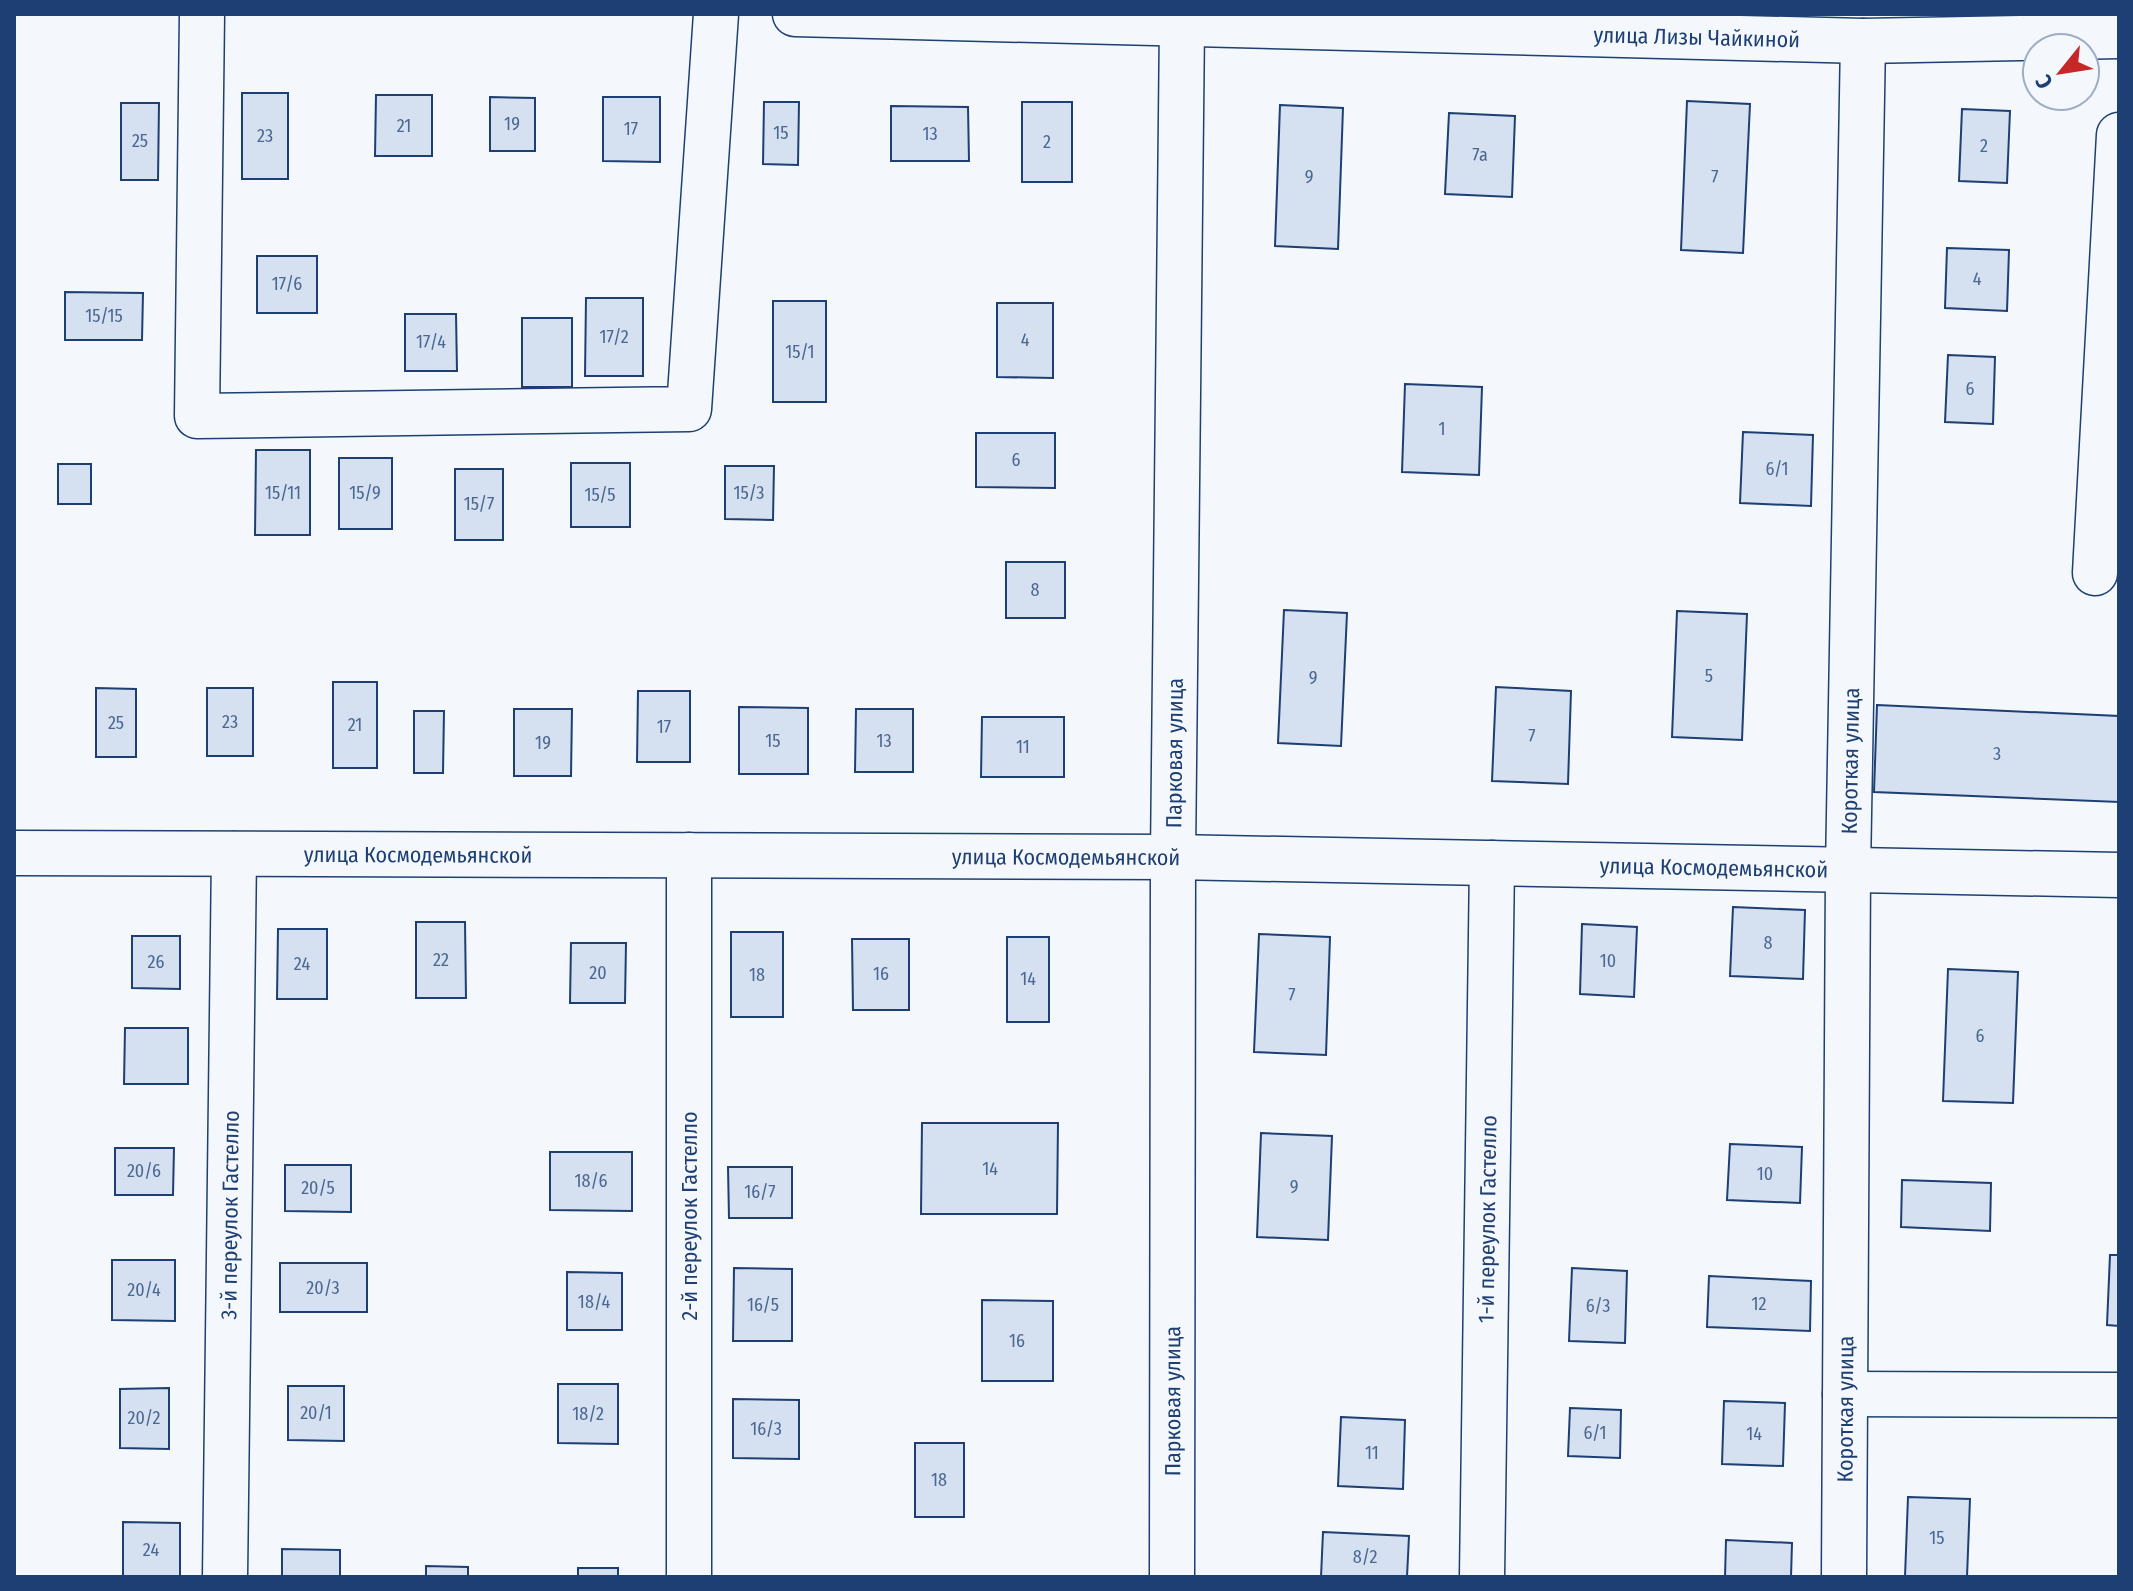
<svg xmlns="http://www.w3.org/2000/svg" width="2133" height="1591" font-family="'Fira Sans Condensed',sans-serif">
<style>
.building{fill:#d5e0f0;stroke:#1d3f73;stroke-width:2}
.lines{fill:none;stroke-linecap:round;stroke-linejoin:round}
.minor-casing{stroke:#1d3f73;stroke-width:47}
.minor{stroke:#f4f7fb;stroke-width:44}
.labels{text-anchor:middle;stroke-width:6;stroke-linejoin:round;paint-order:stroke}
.number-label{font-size:18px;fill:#4b6792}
.street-label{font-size:22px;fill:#1d3f73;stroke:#f4f7fb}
</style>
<rect width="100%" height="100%" fill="#f4f7fb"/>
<path class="building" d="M242 93H288V179H242Z
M376 95H432V156H375Z
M490 97 535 98V151H490Z
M603 97H660V162L603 161Z
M1687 101 1750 104 1743 253 1681 250Z
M764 102H799L798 165 763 164Z
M1022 102H1072V182H1022Z
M121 103H159L158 180H121Z
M1280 105 1343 108 1338 249 1275 246Z
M891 106 968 107 969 161H891Z
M1962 109 2010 111 2007 183 1959 181Z
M1449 113 1515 116 1512 197 1445 194Z
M1947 248 2009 250 2007 311 1945 308Z
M257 256H317V313H257Z
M65 292 143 293 142 340H65Z
M586 298H643V376H585Z
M773 301H826V402H773Z
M997 303H1053V378L997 377Z
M405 314H456L457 371H405Z
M522 318H572V387H522Z
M1948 355 1995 357 1993 424 1945 422Z
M1405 384 1482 387 1479 475 1402 472Z
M1743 432 1813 435 1811 506 1740 503Z
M976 433H1055V488L976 487Z
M256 450H310V535H255Z
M339 458H392V529H339Z
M571 463H630V527H571Z
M58 464H91V504H58Z
M725 466H774L773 520 725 519Z
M455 469H503V540H455Z
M1006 562H1065V618H1006Z
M1284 610 1347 613 1341 746 1278 743Z
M1677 611 1747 614 1742 740 1672 737Z
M333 682H377V768H333Z
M1496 687 1571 691 1568 784 1492 781Z
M96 688 136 689V757H96Z
M207 688H253V756H207Z
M638 691H690V762H637Z
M1877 705 2119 716V802L1874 792Z
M739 707 808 708V774H739Z
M514 709H572L571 776H514Z
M856 709H913V772H855Z
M414 711H444L443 773H414Z
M982 717H1064V777H981Z
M1733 907 1805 910 1803 979 1730 976Z
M416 922H465L466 998H416Z
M1582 924 1637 927 1634 997 1580 994Z
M278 929H327V999H277Z
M731 932H783V1017H731Z
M1259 934 1330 937 1326 1055 1254 1052Z
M132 936H180V989L132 988Z
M1007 937H1049V1022H1007Z
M852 939H909V1010H853Z
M571 943H626L625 1003H570Z
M1948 969 2018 972 2013 1103 1943 1101Z
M125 1028H188V1084H124Z
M922 1123H1058L1057 1214H921Z
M1261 1133 1332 1136 1328 1240 1257 1237Z
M1730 1144 1802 1147 1800 1203 1727 1200Z
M115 1148H174L173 1195H115Z
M550 1152H632V1211L550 1210Z
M285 1165H351V1212L285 1211Z
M728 1167H792V1218H729Z
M1902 1180 1991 1183 1990 1231 1901 1227Z
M2110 1255H2119V1326L2107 1325Z
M112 1260H175V1321L112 1320Z
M280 1263H367V1312H280Z
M734 1268 792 1269V1341H733Z
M1572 1268 1627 1271 1625 1343 1569 1341Z
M567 1272 622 1273V1330H567Z
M1709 1276 1811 1281 1810 1331 1707 1327Z
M982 1300 1053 1301V1381H982Z
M558 1384H618V1444L558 1443Z
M288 1386H344V1441L288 1440Z
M169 1388V1449L120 1448V1389Z
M733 1399 799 1400V1459L733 1458Z
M1724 1401 1785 1403 1783 1466 1722 1464Z
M1570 1408 1621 1410 1620 1458 1568 1456Z
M1341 1417 1405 1420 1403 1489 1338 1486Z
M915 1443H964V1517H915Z
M1908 1497 1970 1499 1967 1577H1905Z
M123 1522 180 1523V1577H123Z
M1323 1532 1409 1536 1407 1577H1321Z
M1726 1540 1792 1543 1791 1577H1725Z
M282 1549 340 1550V1577H282Z
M426 1566 468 1567V1577H426Z
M578 1568H618V1577H578Z"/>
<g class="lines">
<defs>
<g id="minor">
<path d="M202 14 197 416 689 409 716 14"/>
<path id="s1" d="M795 14 1863 41 2119 36"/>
<path d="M2095 573 2119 135"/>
<path id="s2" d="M14 853 1173 857 2119 875"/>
<path d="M689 855V1577"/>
<path d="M1845 1394 2119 1395"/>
<path id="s3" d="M225 1577 234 854"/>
<path id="s4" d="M1172 1577 1173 857 1182 24"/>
<path id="s5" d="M1482 1577 1492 863"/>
<path id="s6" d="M1844 1577 1848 870 1863 41"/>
</g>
</defs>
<use href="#minor" class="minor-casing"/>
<use href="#minor" class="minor"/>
</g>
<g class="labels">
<g class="number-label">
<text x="512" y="130">19</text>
<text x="404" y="132">21</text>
<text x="631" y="135">17</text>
<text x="781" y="139">15</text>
<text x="930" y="140">13</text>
<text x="265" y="142">23</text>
<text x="140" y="147">25</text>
<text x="1047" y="148">2</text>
<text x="1984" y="152">2</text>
<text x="1480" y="161">7а</text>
<text x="1309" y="183">9</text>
<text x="1715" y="183">7</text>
<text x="1977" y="285">4</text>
<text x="287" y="290">17/6</text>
<text x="104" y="322">15/15</text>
<text x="614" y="343">17/2</text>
<text x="1025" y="346">4</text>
<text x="431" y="348">17/4</text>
<text x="800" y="358">15/1</text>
<text x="1970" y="395">6</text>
<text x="1442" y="435">1</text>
<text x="1016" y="466">6</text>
<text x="1777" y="475">6/1</text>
<text x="283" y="499">15/11</text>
<text x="365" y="499">15/9</text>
<text x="749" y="499">15/3</text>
<text x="600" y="501">15/5</text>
<text x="479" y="510">15/7</text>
<text x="1035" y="596">8</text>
<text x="1709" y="682">5</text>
<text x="1313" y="684">9</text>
<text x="230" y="728">23</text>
<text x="116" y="729">25</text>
<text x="355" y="731">21</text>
<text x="664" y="733">17</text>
<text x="1532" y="742">7</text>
<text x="773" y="747">15</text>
<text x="884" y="747">13</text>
<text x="543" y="749">19</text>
<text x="1023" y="753">11</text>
<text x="1997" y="760">3</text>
<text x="1768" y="949">8</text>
<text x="441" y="966">22</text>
<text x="1608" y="967">10</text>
<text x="156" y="968">26</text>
<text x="302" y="970">24</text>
<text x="598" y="979">20</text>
<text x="881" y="980">16</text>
<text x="757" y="981">18</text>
<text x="1028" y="985">14</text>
<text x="1292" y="1001">7</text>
<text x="1980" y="1042">6</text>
<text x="990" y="1175">14</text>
<text x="144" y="1177">20/6</text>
<text x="1765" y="1180">10</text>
<text x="591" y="1187">18/6</text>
<text x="1294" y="1193">9</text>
<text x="318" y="1194">20/5</text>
<text x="760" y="1198">16/7</text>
<text x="323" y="1294">20/3</text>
<text x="144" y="1296">20/4</text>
<text x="594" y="1308">18/4</text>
<text x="1759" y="1310">12</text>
<text x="763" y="1311">16/5</text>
<text x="1598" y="1312">6/3</text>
<text x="1017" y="1347">16</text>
<text x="316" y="1419">20/1</text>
<text x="588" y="1420">18/2</text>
<text x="144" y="1424">20/2</text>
<text x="766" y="1435">16/3</text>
<text x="1595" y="1439">6/1</text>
<text x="1754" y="1440">14</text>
<text x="1372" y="1459">11</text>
<text x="939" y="1486">18</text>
<text x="1937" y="1544">15</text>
<text x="151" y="1556">24</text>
<text x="1365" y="1563">8/2</text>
</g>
<g class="street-label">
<text dy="8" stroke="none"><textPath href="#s1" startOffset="902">улица Лизы Чайкиной</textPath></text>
<text dy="8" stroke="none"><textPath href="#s4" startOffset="824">Парковая улица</textPath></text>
<text dy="8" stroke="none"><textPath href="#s6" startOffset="816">Короткая улица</textPath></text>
<text dy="8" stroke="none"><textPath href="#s2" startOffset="404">улица Космодемьянской</textPath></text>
<text dy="8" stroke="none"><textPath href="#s2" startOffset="1052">улица Космодемьянской</textPath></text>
<text dy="8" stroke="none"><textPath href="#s2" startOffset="1700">улица Космодемьянской</textPath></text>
<text dy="8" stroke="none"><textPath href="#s3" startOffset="362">3-й переулок Гастелло</textPath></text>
<text transform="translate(689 1216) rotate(-90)" y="8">2-й переулок Гастелло</text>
<text dy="8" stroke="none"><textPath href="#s5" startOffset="358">1-й переулок Гастелло</textPath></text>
<text dy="8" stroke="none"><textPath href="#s4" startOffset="176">Парковая улица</textPath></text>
<text dy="8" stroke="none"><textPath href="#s6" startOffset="168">Короткая улица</textPath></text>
</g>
</g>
<rect width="2133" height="1591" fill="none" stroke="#1d3f73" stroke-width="32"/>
<g transform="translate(2061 72) rotate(240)"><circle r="38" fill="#f4f7fb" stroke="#9eadc5" stroke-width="2"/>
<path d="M0-6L14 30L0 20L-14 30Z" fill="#c62828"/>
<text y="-12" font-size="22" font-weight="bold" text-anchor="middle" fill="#1d3f73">С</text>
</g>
</svg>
